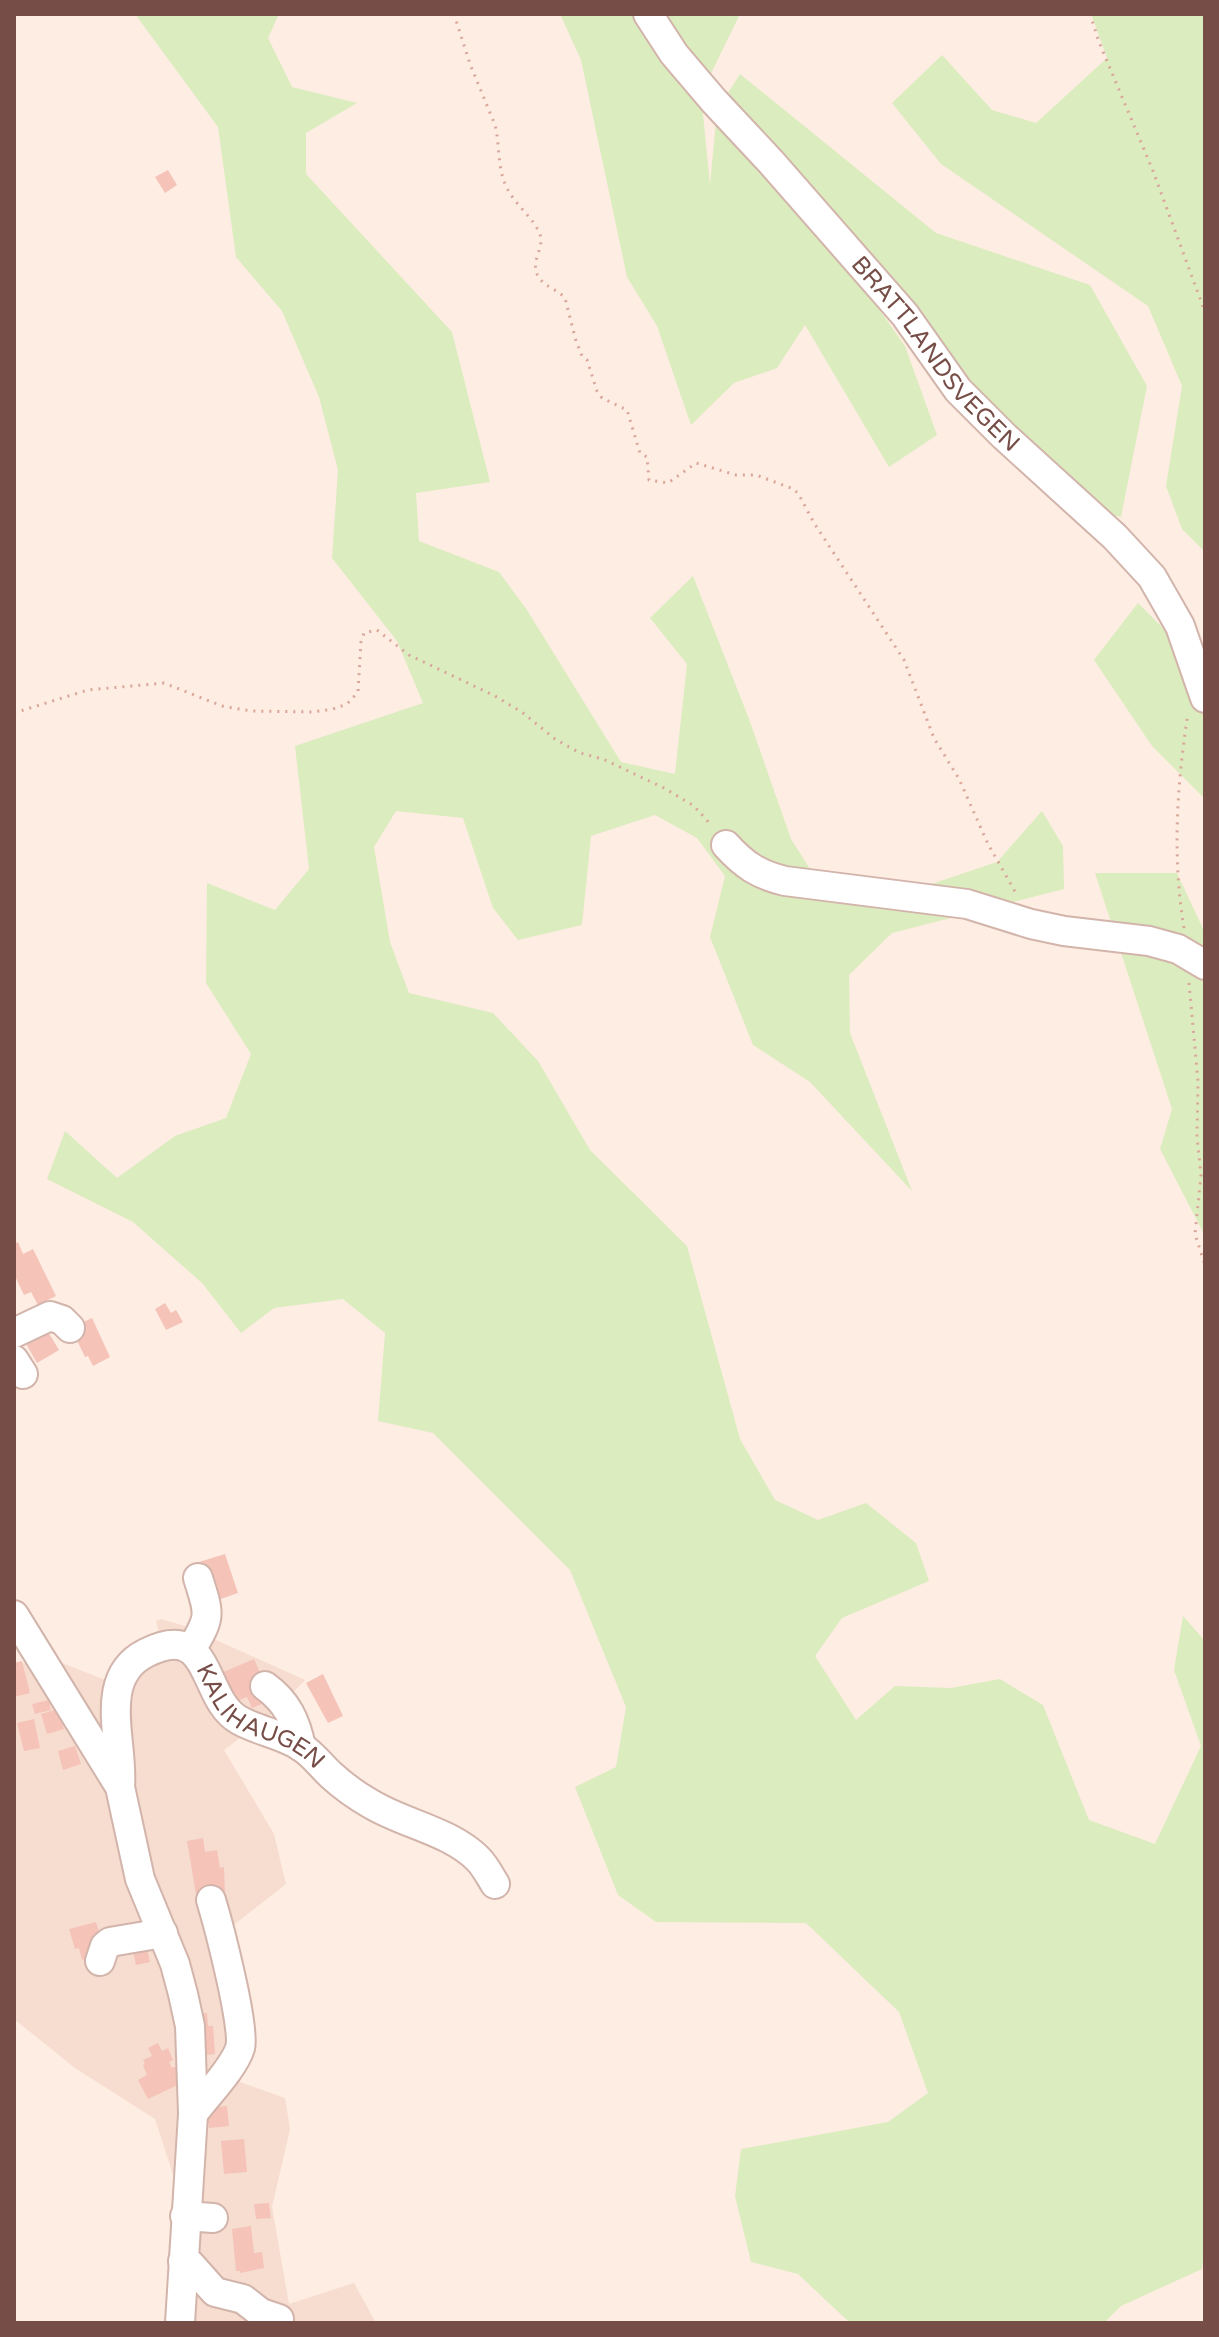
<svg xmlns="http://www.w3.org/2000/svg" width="1219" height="2337" font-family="'Varela Round',sans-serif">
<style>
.residential{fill:#f6ddd0}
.green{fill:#dbecbf}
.building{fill:#f5c3b8}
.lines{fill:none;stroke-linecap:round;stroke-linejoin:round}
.minor-casing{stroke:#d2b4ab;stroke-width:32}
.path{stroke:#daa69b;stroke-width:3;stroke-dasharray:2 6;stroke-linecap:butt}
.minor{stroke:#fff;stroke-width:28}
.labels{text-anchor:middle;stroke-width:6;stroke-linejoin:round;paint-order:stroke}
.street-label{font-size:24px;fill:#774e47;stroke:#fff2ea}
</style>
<rect width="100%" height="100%" fill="#feede2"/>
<path class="residential" d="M161 1619 185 1626 305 1680 270 1716 224 1750 274 1834 286 1884 227 1930 229 2078 285 2098 290 2129 272 2207 289 2304 354 2283 376 2323H173L178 2190 155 2119 75 2068 14 2019V1667L42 1655 113 1683 163 1650 156 1621Z"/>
<path class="green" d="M135 14H279L268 38 292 87 357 103 306 133V174L452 332 490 482 416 493 419 541 499 572 527 610 621 762 675 774 687 664 650 618 693 576 749 719 791 839 817 880 869 905 997 862 1042 811 1063 846 1064 889 892 933 849 975 850 1033 912 1191 810 1082 753 1045 710 937 725 876 697 838 655 815 591 836 582 925 518 940 493 908 463 818 396 811 374 847 390 942 409 993 493 1013 538 1061 590 1150 687 1246 740 1439 775 1500 818 1520 866 1503 916 1543 929 1581 842 1618 815 1656 856 1720 895 1686 951 1688 1000 1679 1043 1705 1089 1820 1155 1844 1201 1746 1174 1670 1183 1616 1205 1641V2245L1202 2269 1121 2306 1104 2323H850L798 2274 751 2262 735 2196 741 2149 888 2122 928 2093 899 2012 806 1923 656 1922 618 1895 575 1787 616 1767 626 1707 570 1570 433 1433 378 1421 385 1333 343 1299 274 1308 241 1333 202 1283 133 1222 47 1179 65 1131 117 1178 175 1136 226 1118 251 1054 206 983 207 883 275 910 309 869 295 746 423 703 397 641 332 558 338 470 319 397 282 311 236 257 218 127Z
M560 14H740L701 94 710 185 717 110 740 74 936 233 1090 285 1147 386 1121 517 1059 502 841 255 905 346 937 435 889 467 805 325 777 368 734 383 691 425 657 326 627 277 581 60Z
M1091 14H1205V552L1182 529 1166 486 1182 386 1148 306 941 164 892 103 942 55 992 110 1036 123 1107 58Z
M1138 603 1205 670V799L1152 746 1094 660Z
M1095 873H1177L1205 933V1236L1160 1149 1172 1109Z"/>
<path class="building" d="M168 170 177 185 165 193 155 177Z
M18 1242 23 1254 33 1249 56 1296 38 1305 31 1292 24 1295 14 1274V1244Z
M165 1303 171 1313 176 1310 183 1322 166 1330 155 1309Z
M92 1318 110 1357 93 1366 88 1356 85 1357 71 1328Z
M47 1330 59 1350 37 1363 25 1342Z
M225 1554 238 1593 212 1602 199 1562Z
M254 1659 260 1673 257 1674 263 1690 264 1703 252 1708 247 1697 233 1703 221 1673Z
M22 1661 30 1693 14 1697V1663Z
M323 1674 343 1716 328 1723 306 1683Z
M49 1700 51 1710 35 1714 32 1704Z
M58 1709 64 1729 47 1734 41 1714Z
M34 1719 40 1748 24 1751 17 1723Z
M75 1746 81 1764 63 1770 58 1751Z
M203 1838 205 1852 217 1850 220 1868 224 1867 225 1895 197 1900 187 1841Z
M96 1922 102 1942 98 1955 82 1960 79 1948 75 1949 69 1929Z
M146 1944 150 1962 136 1965 132 1947Z
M207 2013 208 2026H213L215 2054 197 2056 194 2014Z
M158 2043 162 2051 168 2048 173 2060 169 2062 172 2068 179 2065 188 2080 148 2099 138 2080 147 2075 143 2065 145 2064 143 2060 152 2056 148 2048Z
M227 2106 229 2126 209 2128 206 2108Z
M244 2139 247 2172 224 2174 221 2141Z
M269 2203 271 2218 256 2219 254 2204Z
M251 2226 254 2253 262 2252 264 2268 240 2273V2271H236L232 2229Z"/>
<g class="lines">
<defs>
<g id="minor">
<path id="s1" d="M648 14 674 54 714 101 771 162 905 315 958 390 1004 436 1115 537 1152 577 1180 626 1205 698"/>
<path d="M726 845C744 865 759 875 785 881L967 904 1031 924 1064 931 1149 941 1178 949 1205 965"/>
<path d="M14 1333 50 1316 62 1320 70 1328"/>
<path d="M14 1360 23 1374"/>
<path d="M14 1615 120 1787 140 1879 175 1964 183 1994 190 2026 193 2114 180 2323"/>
<path d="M191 1650C211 1616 210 1616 198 1578"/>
<path d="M265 1686C287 1702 296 1721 301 1747"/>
<path id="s2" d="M120 1786C124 1743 96 1678 146 1653 213 1619 201 1699 239 1720 258 1731 281 1734 300 1746 313 1754 321 1766 331 1775 343 1786 357 1796 371 1804 404 1824 450 1831 478 1859 485 1866 490 1876 495 1884"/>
<path d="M100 1961 105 1946 110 1942 163 1933"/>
<path d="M193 2114C206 2096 234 2068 240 2048 246 2029 218 1923 211 1900"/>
<path d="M185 2216 213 2218"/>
<path d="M183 2261 190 2264 215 2292 243 2299 261 2313 279 2319"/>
</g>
</defs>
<use href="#minor" class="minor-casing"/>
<path class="path" d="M454 14 470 64 495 125C500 145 497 166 506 186 514 204 531 215 539 232 547 248 527 262 540 279 546 287 558 290 565 298L576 341 582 356 587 360 597 391 602 398 627 410 640 453 647 457 649 480 668 483 696 463 736 475H756L791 488 798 493 814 523 904 660 934 738 959 779 988 844 1017 895
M1090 14 1099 42 1153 171 1205 312
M14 713 88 690 164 683 222 706 251 711 313 712 333 709 347 704 358 692 361 642 364 633 377 630 409 655 495 696 523 713 555 739 580 753 603 759 664 788 694 806 712 826
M1184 928C1172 857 1177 784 1188 713
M1189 983 1198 1081 1197 1137 1201 1175 1195 1234 1205 1265"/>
<use href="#minor" class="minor"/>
</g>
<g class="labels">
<g class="street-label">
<text dy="8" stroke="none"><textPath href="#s1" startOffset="446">BRATTLANDSVEGEN</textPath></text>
<text dy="8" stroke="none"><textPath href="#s2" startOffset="292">KALIHAUGEN</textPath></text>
</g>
</g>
<rect width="1219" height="2337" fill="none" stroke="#774e47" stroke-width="32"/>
</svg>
